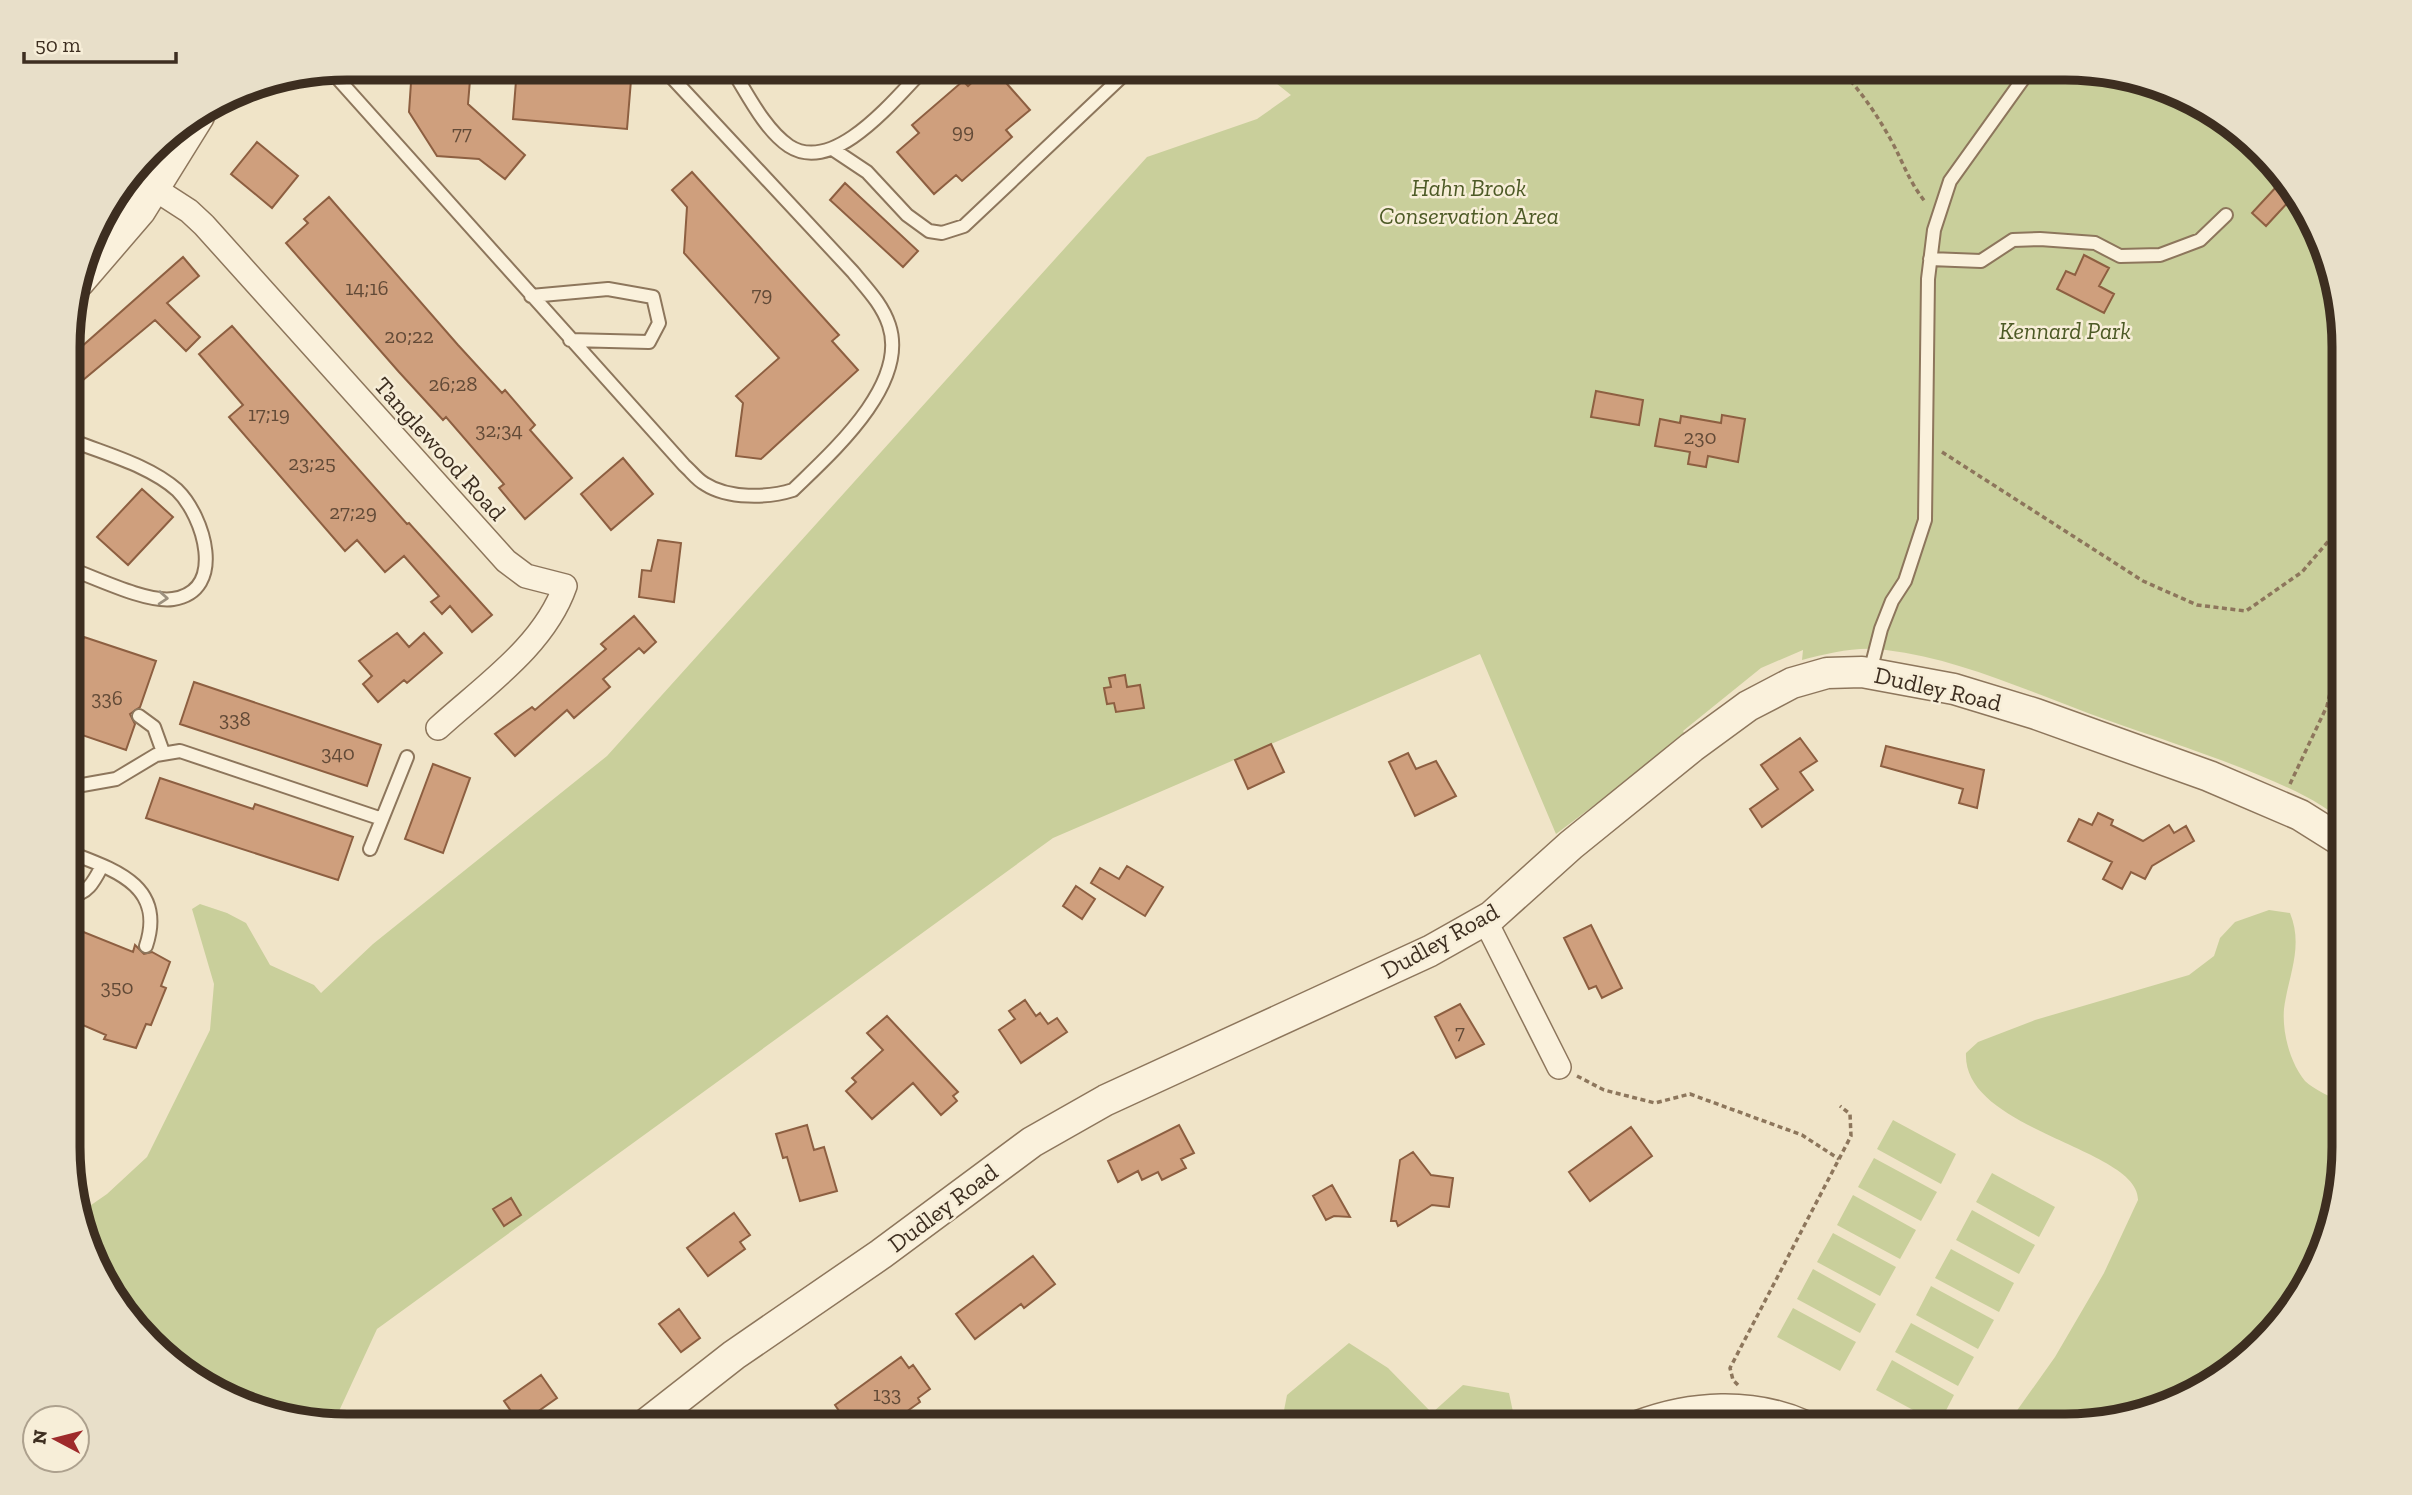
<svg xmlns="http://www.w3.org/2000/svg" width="2412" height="1495" font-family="'Zilla Slab',serif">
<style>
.green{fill:#c9cf9b}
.building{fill:#cf9f7d;stroke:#8d5f41;stroke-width:2}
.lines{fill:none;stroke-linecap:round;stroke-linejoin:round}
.service-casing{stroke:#8d765c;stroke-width:16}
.minor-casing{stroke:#8d765c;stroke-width:26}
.tertiary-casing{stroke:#8d765c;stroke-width:33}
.path{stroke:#8d765c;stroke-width:3.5;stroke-dasharray:5 3.5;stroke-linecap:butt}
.service{stroke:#faf1dc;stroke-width:12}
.minor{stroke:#faf1dc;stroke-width:23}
.tertiary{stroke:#faf1dc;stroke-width:30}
.oneway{stroke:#9c907e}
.labels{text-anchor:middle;stroke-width:5;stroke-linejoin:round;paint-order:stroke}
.number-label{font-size:21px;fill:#624a37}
.park-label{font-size:24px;font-style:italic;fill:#4d5a26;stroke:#f7eed8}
.street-label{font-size:24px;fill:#3d2e20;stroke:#f7eed8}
.rim{fill:none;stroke:#3d2e20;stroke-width:9}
</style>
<rect width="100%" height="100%" fill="#f0e4c8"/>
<path class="green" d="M1257 68H2065L2137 78 2219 115 2307 208 2343 329V823C2313 786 2159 739 2107 720 2036 695 1962 659 1886 650 1857 646 1830 653 1802 660L1803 650 1761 668 1683 731 1686 736 1556 834 1480 654 1053 838 377 1329 333 1424 258 1412 193 1380 115 1302 81 1212 107 1194 147 1157 210 1030 214 984 192 909 200 904 227 913 246 923 270 965 314 985 321 993 373 944 607 756 1147 157 1257 119 1291 95Z
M2269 910 2290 913C2304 947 2288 976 2284 1009 2282 1032 2290 1063 2305 1081 2313 1089 2332 1098 2343 1102V1166L2329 1237 2297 1302 2204 1390 2083 1426H2006L2055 1357 2104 1273 2138 1200C2139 1148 1962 1131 1966 1053L1978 1042 2035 1020 2189 975 2214 956 2220 938 2235 922Z
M1893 1120 1956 1154 1941 1184 1877 1149Z
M1874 1158 1937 1192 1921 1221 1858 1187Z
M1992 1173 2055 1207 2039 1237 1976 1202Z
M1853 1195 1916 1230 1900 1259 1837 1225Z
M1972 1210 2035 1245 2019 1274 1956 1240Z
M1833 1233 1896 1267 1880 1296 1817 1262Z
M1951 1249 2014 1283 1999 1312 1935 1278Z
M1813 1269 1876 1304 1860 1333 1797 1299Z
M1931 1286 1994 1320 1978 1349 1916 1315Z
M1793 1308 1856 1342 1840 1371 1777 1337Z
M1911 1323 1974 1357 1958 1386 1895 1352Z
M1349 1343 1388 1368 1432 1413 1463 1385 1509 1393 1516 1426H1281L1287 1395Z
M1892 1360 1954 1395 1939 1424 1876 1390Z"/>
<path class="building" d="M412 68H471L468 104 525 155 505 179 479 159 437 156 409 112Z
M517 68H632L627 129 513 119Z
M988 68H993L1030 110 1006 130 1012 137 962 181 956 175 934 194 897 152 919 133 912 125 963 81 968 86Z
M257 142 298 176 272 208 231 174Z
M692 172 839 335 832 341 858 370 761 459 736 456 743 403 736 396 779 358 684 253 687 207 672 190Z
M845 183 918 251 903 267 830 200Z
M2278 185 2292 198 2266 226 2252 213Z
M329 197 458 345 502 393 505 390 535 425 530 430 572 478 525 519 499 488 504 484 446 417 443 420 399 372 286 243 308 223 304 219Z
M2084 255 2109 268 2099 286 2114 294 2104 313 2057 289 2066 271 2075 275Z
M183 257 199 276 167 303 200 337 186 351 155 320 71 390V356Z
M232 326 407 524 409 523 492 615 472 632 450 606 442 614 431 602 439 596 404 556 385 572 357 540 345 551 229 417 243 405 199 354Z
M1596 391 1643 400 1639 425 1591 417Z
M1722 415 1745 419 1738 462 1708 456 1706 467 1688 464 1690 452 1655 446 1660 419 1680 423 1681 416 1721 423Z
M623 458 653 494 611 530 581 494Z
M142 489 173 517 128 565 97 537Z
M658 540 681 543 674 602 639 597 642 570 651 571Z
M634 616 656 642 644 653 639 648 603 679 610 687 574 718 567 710 515 756 495 734 532 707 535 710 606 649 601 644Z
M397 633 409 647 424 633 442 653 407 683 404 680 378 702 363 684 372 676 359 661Z
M84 637 156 661 140 707 130 714 135 724 126 750 76 733 80 722 71 719V677Z
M1125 675 1127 687 1140 685 1144 708 1116 712 1114 703 1107 704 1104 688 1111 687 1109 678Z
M194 682 381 745 367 786 180 724Z
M1800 738 1817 761 1800 772 1813 790 1762 827 1750 809 1778 789 1761 765Z
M1271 744 1284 772 1248 789 1235 760Z
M1886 746 1984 770 1977 808 1959 803 1963 789 1881 766Z
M1408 753 1416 769 1436 761 1456 796 1415 816 1389 762Z
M433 764 470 778 443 853 405 839Z
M160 778 253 809 255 804 353 837 338 880 146 818Z
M2098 813 2113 820 2111 825 2143 841 2169 825 2174 833 2186 826 2194 841 2152 866 2145 879 2131 872 2122 889 2103 879 2112 862 2068 841 2079 819 2092 825Z
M1127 866 1163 887 1145 916 1091 883 1100 868 1119 879Z
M1076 886 1095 899 1082 919 1063 906Z
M1591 925 1622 988 1602 998 1596 986 1589 989 1564 938Z
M71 927 133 952 135 945 144 954 152 952 170 962 161 986 166 988 151 1025 146 1024 136 1048 104 1039 106 1035 71 1020 76 998 71 996Z
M1025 1000 1036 1016 1040 1013 1048 1024 1057 1018 1067 1032 1021 1063 999 1030 1015 1019 1009 1011Z
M1460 1004 1484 1044 1456 1058 1435 1017Z
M887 1016 958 1092 953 1096 957 1101 941 1115 913 1083 872 1119 846 1091 856 1082 852 1078 883 1050 867 1033Z
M807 1125 814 1150 824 1147 837 1191 800 1201 787 1157 783 1158 776 1134Z
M1179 1125 1194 1153 1181 1159 1186 1168 1162 1180 1158 1172 1142 1180 1138 1171 1118 1182 1108 1161Z
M1631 1127 1652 1156 1590 1201 1569 1172Z
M1413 1152 1431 1175 1453 1178 1449 1207 1432 1205 1398 1226 1396 1221H1391L1400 1160Z
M1332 1185 1350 1217 1334 1216 1326 1220 1313 1196Z
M511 1198 521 1215 504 1226 493 1209Z
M734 1213 750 1235 740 1242 745 1249 708 1276 687 1248Z
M1033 1256 1055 1284 1024 1308 1021 1304 975 1339 956 1314Z
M679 1309 700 1338 681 1352 659 1324Z
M901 1357 909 1368 913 1365 930 1389 918 1398 920 1402 885 1427H850L835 1405Z
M541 1375 557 1398 520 1424 504 1401Z"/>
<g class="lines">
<defs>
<path id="service" d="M731 68C747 93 764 129 789 146 835 176 896 97 925 68
M331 71 684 465C691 471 697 480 705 484 728 499 768 498 793 490 831 453 909 385 889 325 882 304 867 289 853 272L663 68
M834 150 867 172 907 215 929 231 942 233 964 226 1131 68
M1930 259 1981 261 2013 240 2040 239 2095 243 2120 256 2160 255 2200 240 2226 215
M531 296 608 289 653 297 659 323 649 342 570 340
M71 440C105 454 149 465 177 490 204 516 227 591 173 599 147 603 96 578 71 569
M1870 672 1881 629 1892 601 1905 581 1925 520 1928 279 1934 230 1950 181 2031 68
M139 716 154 727 163 752
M71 787 116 779 156 755 180 751 382 819
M370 849 407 757
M71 853C115 870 166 886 146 946
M71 895C88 895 95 879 102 866"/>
<path id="minor" d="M155 189 189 211 204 225 506 561 526 576 565 586C544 646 484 686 438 728
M1485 920 1559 1067"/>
<path id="tertiary" d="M79 282 140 211 199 116
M1638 1426C1691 1406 1751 1402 1805 1426
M642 1427 734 1355 881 1254 1032 1142 1106 1100 1430 951 1492 916 1571 845 1692 747 1748 706 1792 683 1827 673 1862 672 1954 689 2036 714 2209 776 2300 815 2343 842"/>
</defs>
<use href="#service" class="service-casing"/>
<use href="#minor" class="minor-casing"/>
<use href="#tertiary" class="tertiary-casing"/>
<path class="path" d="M1839 68C1860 90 1876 113 1891 140 1904 164 1908 180 1926 203
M1942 452 2143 581 2197 605 2246 611 2302 572 2343 524
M2290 784 2327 706 2343 638
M1577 1076 1604 1090 1655 1103 1690 1094 1802 1135 1839 1159
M1738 1385 1733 1380 1730 1368 1851 1136 1850 1114 1840 1106"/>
<use href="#service" class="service"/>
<use href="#minor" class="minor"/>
<use href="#tertiary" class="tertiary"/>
</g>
<defs><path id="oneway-chevron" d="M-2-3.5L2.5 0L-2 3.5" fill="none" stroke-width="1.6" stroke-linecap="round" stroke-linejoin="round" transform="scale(1.75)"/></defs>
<use class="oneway" href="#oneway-chevron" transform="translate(163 598) rotate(4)"/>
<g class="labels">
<g class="number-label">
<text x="963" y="138">99</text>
<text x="462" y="140">77</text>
<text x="367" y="295">14;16</text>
<text x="762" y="301">79</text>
<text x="409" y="343">20;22</text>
<text x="453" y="391">26;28</text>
<text x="269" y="421">17;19</text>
<text x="499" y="437">32;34</text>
<text x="1700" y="444">230</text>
<text x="312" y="470">23;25</text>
<text x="353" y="519">27;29</text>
<text x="107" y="705">336</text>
<text x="235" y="726">338</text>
<text x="338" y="760">340</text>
<text x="117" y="994">350</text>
<text x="1460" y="1039">7</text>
<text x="887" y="1401">133</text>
</g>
<g class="park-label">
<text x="1469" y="196">Hahn Brook<tspan x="1469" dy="28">Conservation Area</tspan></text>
<text x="2065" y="339">Kennard Park</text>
</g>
<g class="street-label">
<text transform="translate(440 449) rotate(48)" y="8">Tanglewood Road</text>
<text transform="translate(1938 689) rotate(13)" y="8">Dudley Road</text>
<text transform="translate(1440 941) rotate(-29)" y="8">Dudley Road</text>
<text transform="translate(943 1208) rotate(-37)" y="8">Dudley Road</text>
</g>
</g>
<path d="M0 0H2412V1495H0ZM347 80H2065A267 267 0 0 1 2332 347V1147A267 267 0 0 1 2065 1414H347A267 267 0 0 1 80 1147V347A267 267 0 0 1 347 80Z" fill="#e8dfc9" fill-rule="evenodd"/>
<path class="rim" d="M347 80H2065A267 267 0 0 1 2332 347V1147A267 267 0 0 1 2065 1414H347A267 267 0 0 1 80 1147V347A267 267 0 0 1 347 80Z"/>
<g transform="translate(56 1439) rotate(277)"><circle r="33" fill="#f7eed8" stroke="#ada18e" stroke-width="2"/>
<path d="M0-5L12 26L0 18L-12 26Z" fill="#9e2a2b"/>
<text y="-10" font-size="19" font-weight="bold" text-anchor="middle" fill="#3d2e20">N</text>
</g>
<path d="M24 52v10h152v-10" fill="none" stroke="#3d2e20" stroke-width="3.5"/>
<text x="35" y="52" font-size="21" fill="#3d2e20" stroke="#f7eed8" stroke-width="5" paint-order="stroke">50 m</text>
</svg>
